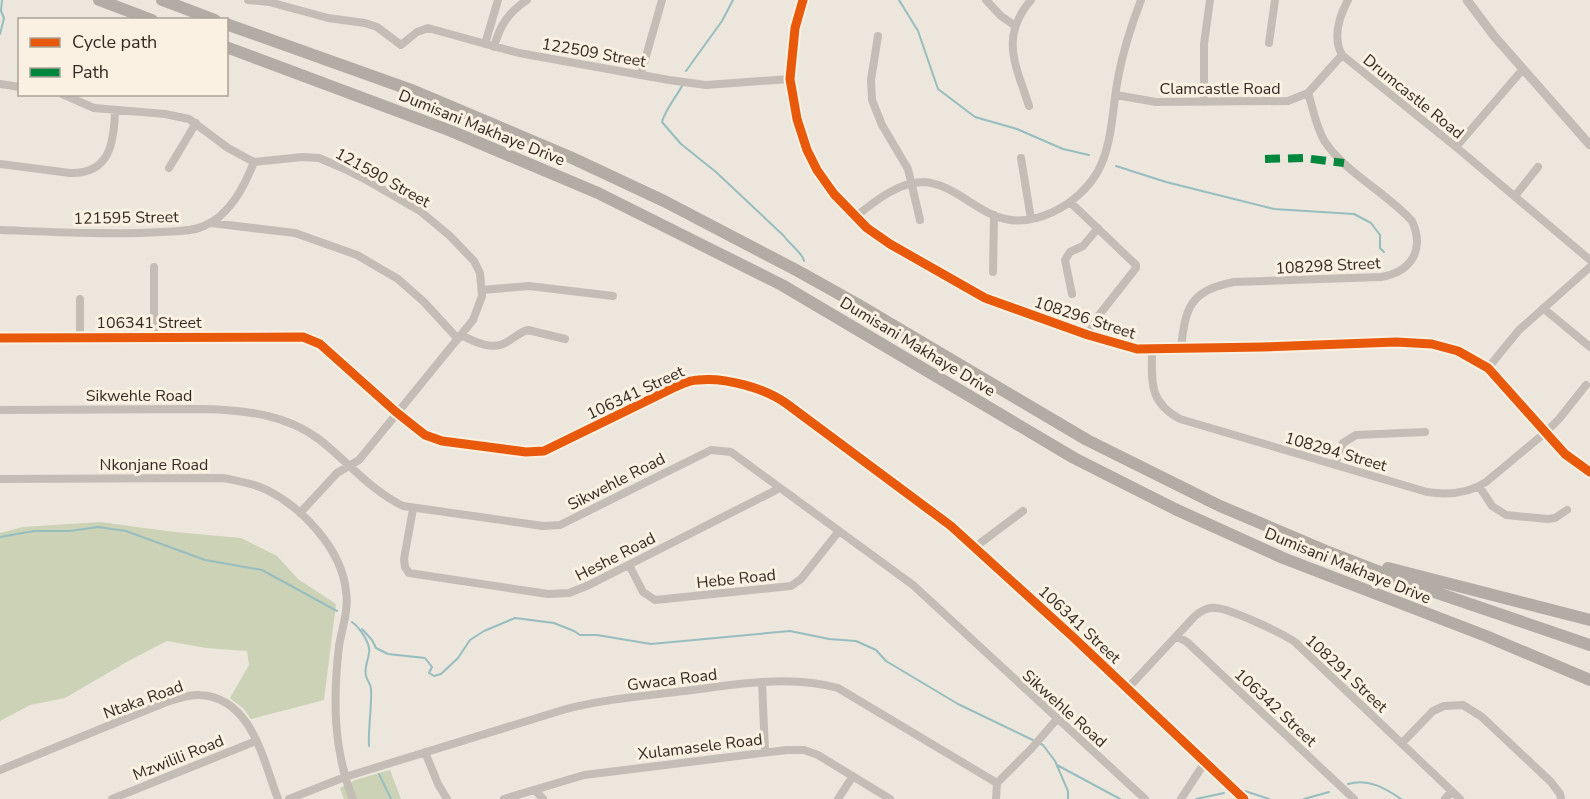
<svg xmlns="http://www.w3.org/2000/svg" width="1590" height="799" font-family="'Nunito Sans',sans-serif">
<style>
.green{fill:#cbd2b5}
.lines{fill:none;stroke-linecap:round;stroke-linejoin:round}
.stream{stroke:#97bdbf;stroke-width:2}
.minor{stroke:#c4bdb6;stroke-width:8}
.tertiary{stroke:#c4bdb6;stroke-width:9}
.primary{stroke:#b3aca5;stroke-width:12}
.quiet{stroke:#00873e;stroke-width:8;stroke-dasharray:15 8;stroke-linecap:butt}
.cycleway-casing{stroke:#faf1e2;stroke-width:13}
.cycleway{stroke:#e8590c;stroke-width:9}
.labels{text-anchor:middle;stroke-width:6;stroke-linejoin:round;paint-order:stroke}
.street-label{font-size:16px;fill:#352b24;stroke:#faf1e2}
</style>
<rect width="100%" height="100%" fill="#ece6dc"/>
<path class="green" d="M100 522 174 532 241 538 277 556 298 579 336 604 324 700 251 719 244 709 230 698 249 665 247 651 206 648 167 641 130 660 65 698 30 705 0 721V533L23 527Z
M390 770 401 799H344L340 788 355 780Z"/>
<g class="lines">
<path class="stream" d="M899 0 918 31 938 89 975 117 1017 129 1063 149 1089 155
M0 34 4 18 1 11 2 0
M686 71 722 21 733 0
M682 86C675 99 666 108 662 122L681 144 716 172 784 236C789 244 803 253 804 261
M1116 166 1166 182 1274 209 1354 214 1371 223 1380 235V248L1384 252
M0 537 34 531H70L98 527 126 531 205 560 262 570 337 611
M352 622C359 627 371 643 369 653 368 662 364 666 366 676 367 681 371 684 371 689 372 708 368 727 369 746
M362 629 372 640 376 648 388 654 425 658 432 667 429 673 434 676 441 674 458 658 470 640 484 631 515 618 554 623 574 631 580 635H597L651 644 790 631 829 639 856 641 876 650 886 661 958 704 1043 745 1055 761 1068 791V799
M1057 765 1120 799
M379 774 391 799
M1348 784C1368 778 1385 788 1401 799
M1245 791 1269 799
M1196 799 1224 793
M1304 799 1329 792"/>
<path class="minor" d="M248 0 269 2 328 18 365 23 377 27 401 45 417 32 428 28 519 53 669 80 706 85 790 79
M986 0 1001 16 1014 25
M1348 0C1339 17 1332 37 1342 55L1456 147 1590 260
M878 36 871 80 872 100 882 125 908 169 920 220
M1269 43 1275 0
M485 44 498 0
M494 47C500 25 508 13 527 0
M641 74 662 0
M0 84 20 87
M62 94 94 108 165 114 189 119 228 148 254 162 302 157 319 158 347 170 370 182 420 211 450 236 474 261 480 273 482 296 473 320 359 460 337 473 300 513
M1116 95 1156 102 1288 101 1308 93 1342 55
M1204 102V44L1210 0
M1029 106C1016 65 999 38 1031 0
M1456 147 1523 69
M1021 158 1031 219
M0 164 70 173C110 174 114 143 115 111
M169 168 196 123
M1515 196 1538 167
M1070 202 1136 265V268L1099 315 1088 335
M855 217C874 202 898 182 923 182 949 183 970 205 993 215 1031 232 1079 205 1098 171 1113 143 1112 109 1118 78 1123 51 1131 26 1141 0
M211 223 295 233 357 255 398 279 424 302 458 339
M0 230C54 232 109 235 162 232 176 231 191 232 204 226 230 215 244 187 254 162
M154 267V337
M993 272 994 215
M482 290 529 286 613 296
M1072 294 1065 260 1070 252 1083 246 1098 228
M1543 308 1590 347
M461 335C475 342 492 351 507 342 514 338 520 332 528 330L565 339
M0 338 303 337 320 344 396 412 425 435 442 441 526 452 544 451 675 387C682 384 690 380 698 380 725 377 765 388 787 404L951 526 1073 637 1244 799
M80 338V299
M1181 349C1185 308 1190 290 1234 282L1381 277C1411 272 1425 250 1412 221 1386 192 1347 174 1325 142 1316 128 1313 108 1308 93
M1152 350C1152 381 1148 402 1180 419L1427 492C1447 495 1468 494 1486 482L1546 432 1559 419 1586 385
M1488 368 1519 330 1590 267
M0 410 202 409C244 410 286 414 320 440 348 462 370 490 403 506L543 526 560 525 711 450 731 452 913 585 1145 799
M1335 464 1343 443 1356 435 1425 432
M0 479 223 478C238 481 253 483 267 490 303 508 342 550 346 591 349 610 342 628 339 646 333 698 333 750 353 799
M1479 486 1492 506 1506 515 1548 519 1555 518 1567 510
M413 509 404 559 405 567 409 573 548 594 569 593 589 585 780 488
M975 547 1023 511
M629 565 643 592 655 600 791 586 801 579 839 531
M1178 637 1187 642 1354 799
M762 682 765 751
M1127 689 1195 616C1201 611 1208 607 1216 608 1231 609 1282 633 1295 642L1460 799
M1402 743 1433 711 1444 706 1463 705 1482 717 1551 782 1560 794 1561 799
M425 752 438 784 447 799
M0 770 164 703C176 699 188 694 200 695 252 698 263 760 278 799
M997 783 1031 749 1057 719
M535 790 543 799
M112 799 256 741
M289 799 345 777 566 709C605 699 644 696 684 691 734 685 788 674 838 688L997 783
M504 799 584 775 787 750H804L818 755 890 799
M838 799 853 776
M996 799 997 783
M1181 799 1205 762
M1445 799 1452 791"/>
<path class="tertiary" d="M803 0 795 28 790 79 797 119 807 150 817 170 834 194 867 228 890 244 985 298 1088 335 1137 349 1263 347 1396 342 1432 344 1458 351 1488 368 1565 454 1590 472
M1467 0 1494 36 1590 145"/>
<path class="primary" d="M99 0 152 20
M162 0 215 20
M226 24 414 91 570 157 664 201 798 271 857 304 1087 440 1220 506 1326 551 1411 584 1590 645
M226 47 451 131 598 193 782 285 1074 458 1175 509 1283 558 1486 636 1590 680
M1388 568 1590 620"/>
<path class="quiet" d="M1265 159 1304 158 1344 163"/>
<defs>
<path id="cycleway" d="M803 0 795 28 790 79 797 119 807 150 817 170 834 194 867 228 890 244 985 298 1088 335 1137 349 1263 347 1396 342 1432 344 1458 351 1488 368 1565 454 1590 472
M0 338 303 337 320 344 396 412 425 435 442 441 526 452 544 451 675 387C682 384 690 380 698 380 725 377 765 388 787 404L951 526 1073 637 1244 799"/>
</defs>
<use href="#cycleway" class="cycleway-casing"/>
<use href="#cycleway" class="cycleway"/>
</g>
<g class="labels">
<g class="street-label">
<text transform="translate(594 52) rotate(10)" y="6">122509 Street</text>
<text x="1220" y="94">Clamcastle Road</text>
<text transform="translate(1414 96) rotate(39)" y="6">Drumcastle Road</text>
<text transform="translate(482 127) rotate(22)" y="6">Dumisani Makhaye Drive</text>
<text transform="translate(383 177) rotate(29)" y="6">121590 Street</text>
<text transform="translate(126 217) rotate(-1)" y="6">121595 Street</text>
<text transform="translate(1328 265) rotate(-3)" y="6">108298 Street</text>
<text transform="translate(1085 317) rotate(18)" y="6">108296 Street</text>
<text x="149" y="328">106341 Street</text>
<text transform="translate(918 346) rotate(31)" y="6">Dumisani Makhaye Drive</text>
<text transform="translate(635 392) rotate(-25)" y="6">106341 Street</text>
<text x="139" y="401">Sikwehle Road</text>
<text transform="translate(1336 451) rotate(16)" y="6">108294 Street</text>
<text x="154" y="470">Nkonjane Road</text>
<text transform="translate(616 481) rotate(-27)" y="6">Sikwehle Road</text>
<text transform="translate(615 556) rotate(-27)" y="6">Heshe Road</text>
<text transform="translate(1348 565) rotate(22)" y="6">Dumisani Makhaye Drive</text>
<text transform="translate(736 578) rotate(-6)" y="6">Hebe Road</text>
<text transform="translate(1080 624) rotate(43)" y="6">106341 Street</text>
<text transform="translate(1347 673) rotate(43)" y="6">108291 Street</text>
<text transform="translate(672 679) rotate(-7)" y="6">Gwaca Road</text>
<text transform="translate(143 699) rotate(-20)" y="6">Ntaka Road</text>
<text transform="translate(1276 707) rotate(43)" y="6">106342 Street</text>
<text transform="translate(1065 708) rotate(42)" y="6">Sikwehle Road</text>
<text transform="translate(700 746) rotate(-7)" y="6">Xulamasele Road</text>
<text transform="translate(178 757) rotate(-22)" y="6">Mzwilili Road</text>
</g>
</g>
<rect x="18" y="18" width="210" height="78" fill="#faf1e2" stroke="#aba296" stroke-width="1.5"/>
<rect x="30" y="38" width="30" height="9" fill="#e8590c" stroke="#aba296" stroke-width="1.5"/>
<text x="72" y="48" font-size="18" fill="#352b24">Cycle path</text>
<rect x="30" y="68" width="30" height="9" fill="#00873e" stroke="#aba296" stroke-width="1.5"/>
<text x="72" y="78" font-size="18" fill="#352b24">Path</text>
</svg>
